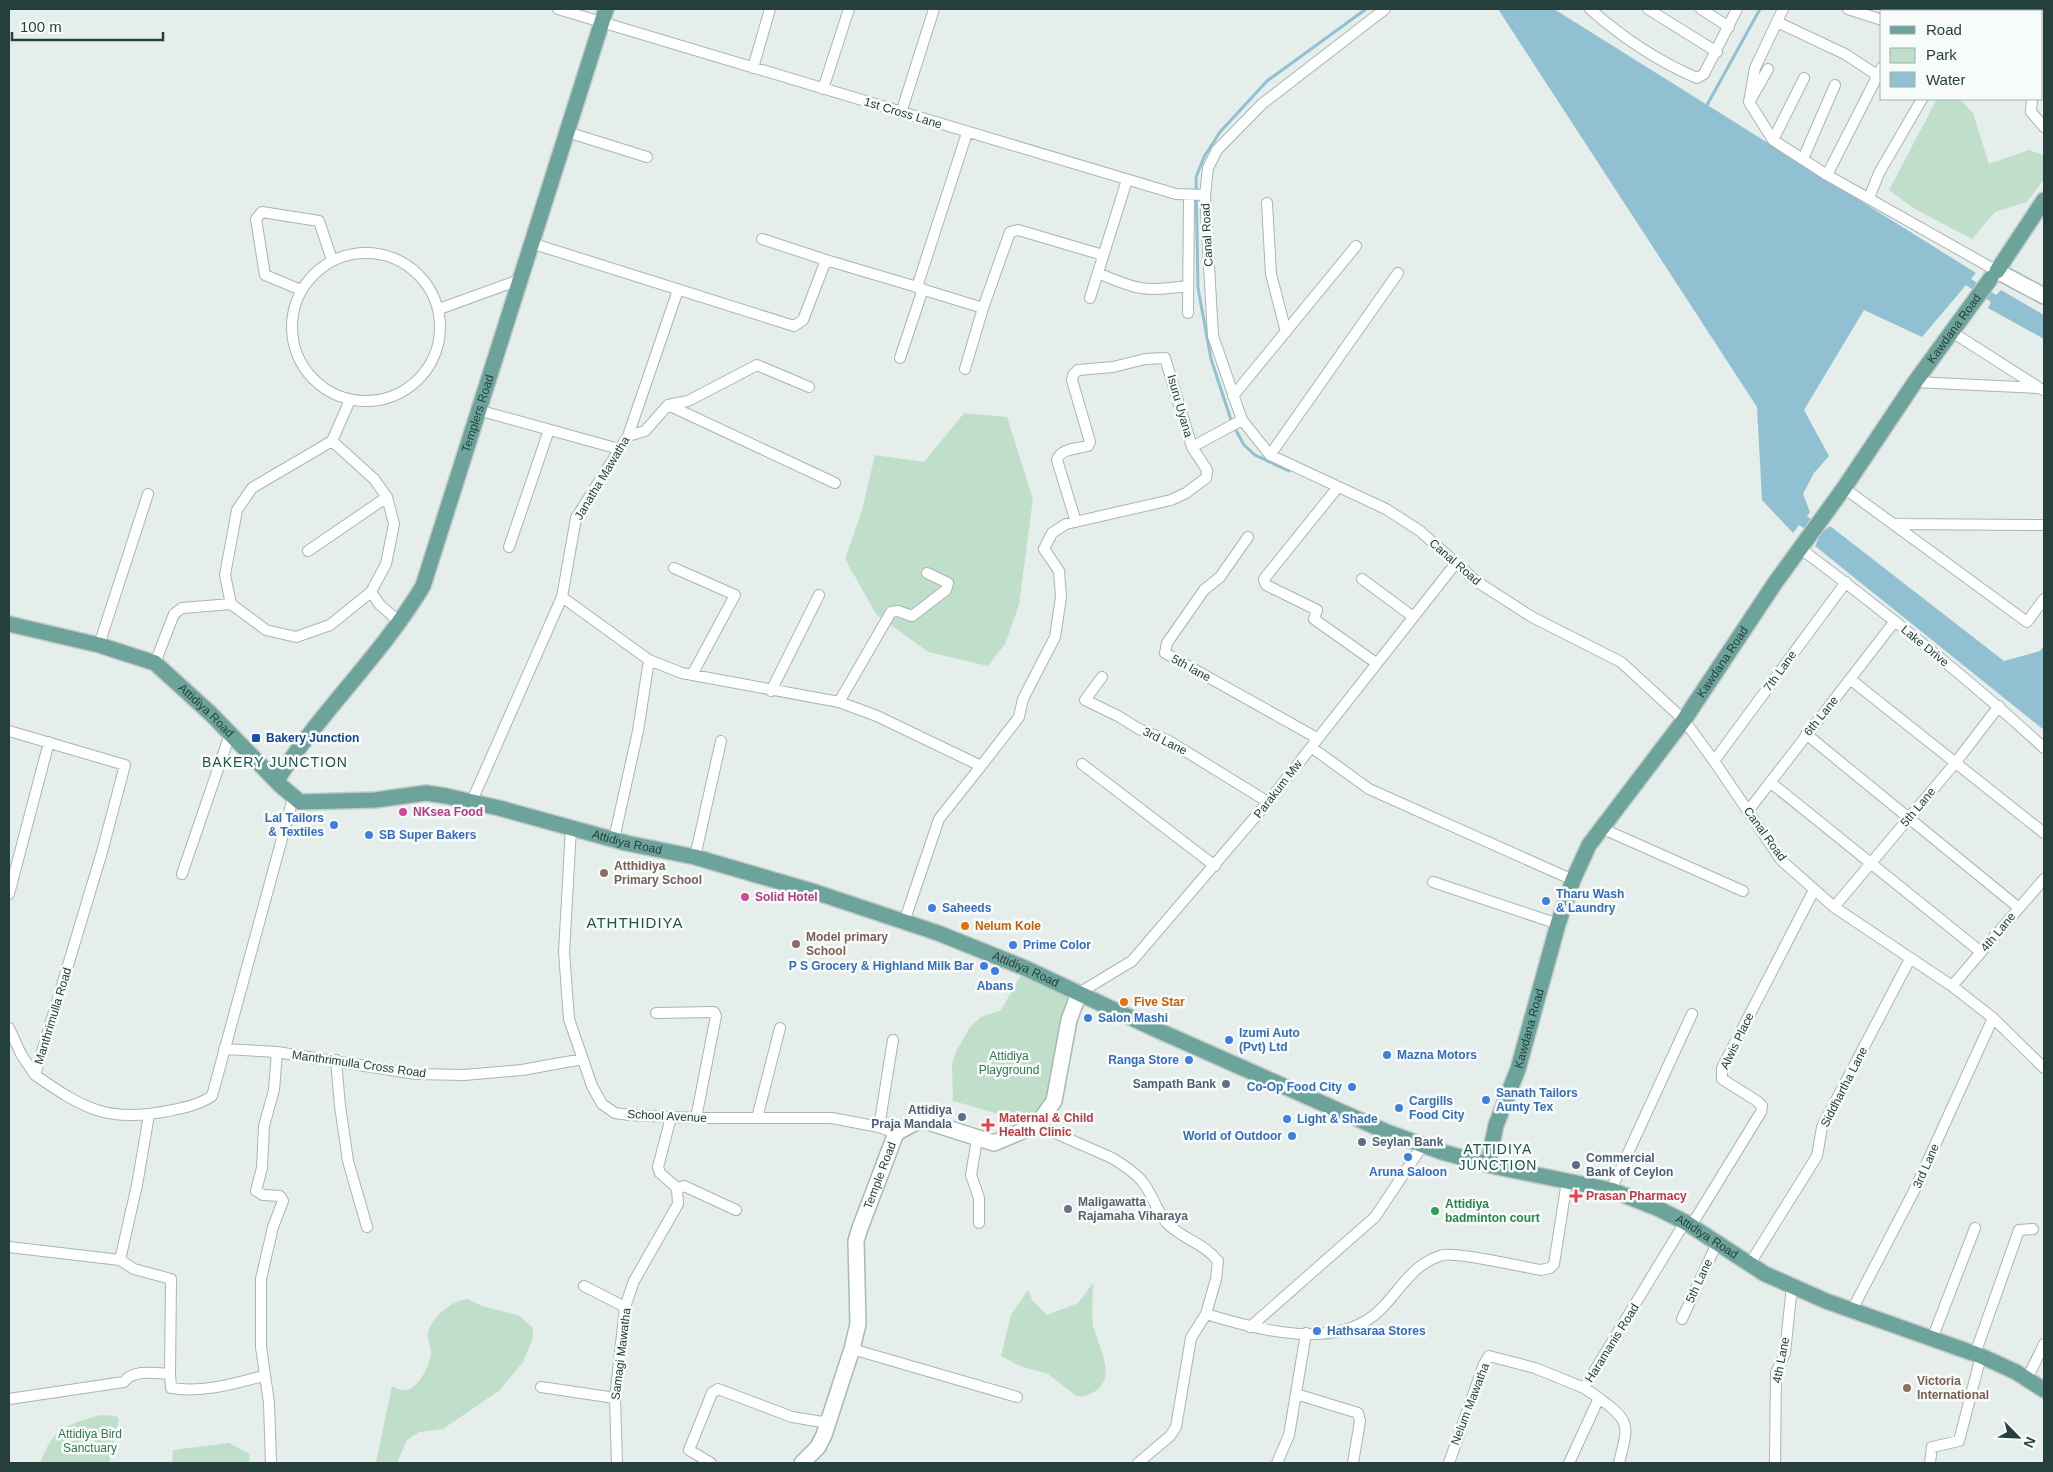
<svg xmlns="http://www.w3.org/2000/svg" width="2053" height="1472" font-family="Arial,sans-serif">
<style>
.green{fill:#c0dfcb}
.water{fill:#90c0d1}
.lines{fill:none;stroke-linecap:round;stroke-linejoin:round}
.stream{stroke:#90c0d1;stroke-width:3}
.street-casing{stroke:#a8b6b3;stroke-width:12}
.secondary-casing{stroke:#a4bab5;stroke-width:18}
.primary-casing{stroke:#c2cac8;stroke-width:18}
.street{stroke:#fff;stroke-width:10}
.secondary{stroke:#fff;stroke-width:15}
.primary{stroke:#6ca39b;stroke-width:15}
.transit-dot{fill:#1a4fb4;stroke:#f7fbf9;stroke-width:2}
.hotel-dot{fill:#d1479c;stroke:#f7fbf9;stroke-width:2}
.shop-dot{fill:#3f7fe0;stroke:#f7fbf9;stroke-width:2}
.education-dot{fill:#8d6e63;stroke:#f7fbf9;stroke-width:2}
.food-dot{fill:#e8710a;stroke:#f7fbf9;stroke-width:2}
.service-dot{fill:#5c6f8a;stroke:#f7fbf9;stroke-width:2}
.health-dot{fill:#e0444e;stroke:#f7fbf9;stroke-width:2}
.worship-dot{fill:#6b7280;stroke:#f7fbf9;stroke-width:2}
.leisure-dot{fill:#2e9e5b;stroke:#f7fbf9;stroke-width:2}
.labels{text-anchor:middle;stroke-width:5;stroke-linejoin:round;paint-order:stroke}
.street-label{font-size:12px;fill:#25403c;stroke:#f7fbf9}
.transit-label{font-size:12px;font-weight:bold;fill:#164399;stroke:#f7fbf9;text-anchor:start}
.hotel-label{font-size:12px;font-weight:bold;fill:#b23c85;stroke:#f7fbf9;text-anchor:start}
.shop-label{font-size:12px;font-weight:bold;fill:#366cbe;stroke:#f7fbf9;text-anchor:start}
.education-label{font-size:12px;font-weight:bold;fill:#785e54;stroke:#f7fbf9;text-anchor:start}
.food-label{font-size:12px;font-weight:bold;fill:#c56008;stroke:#f7fbf9;text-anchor:start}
.park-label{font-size:12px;fill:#307753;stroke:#f7fbf9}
.service-label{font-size:12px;font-weight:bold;fill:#4e5e75;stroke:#f7fbf9;text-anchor:end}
.health-label{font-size:12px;font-weight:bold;fill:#be3a42;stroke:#f7fbf9;text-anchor:start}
.worship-label{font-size:12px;font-weight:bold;fill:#5b616d;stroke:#f7fbf9;text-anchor:start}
.leisure-label{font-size:12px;font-weight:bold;fill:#27864d;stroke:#f7fbf9;text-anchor:start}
.neighbourhood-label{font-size:14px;letter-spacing:1px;fill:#21524c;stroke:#f7fbf9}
.quarter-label{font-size:15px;letter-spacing:1px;fill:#21524c;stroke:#f7fbf9}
</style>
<rect width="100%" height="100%" fill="#e6eeeb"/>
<path class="green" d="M1937 99H1960L1973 113 1989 164 2029 150 2044 155V179L2027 202 1995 212 1972 239 1915 209 1889 190Z
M964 413 1007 417 1033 499 1019 605 1005 644 988 666 928 652 876 614 845 559 862 510 875 455 924 462Z
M1025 968 1079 993 1062 1062 1037 1125 953 1101 952 1064 956 1052 970 1027 981 1017 1001 1010Z
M1093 1283C1093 1294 1091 1320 1094 1329 1100 1349 1117 1379 1094 1392 1088 1395 1083 1398 1076 1396L1048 1374 1020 1366 1001 1356 1011 1315 1028 1290 1033 1301 1047 1315 1078 1303Z
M468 1299 482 1306 520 1316 533 1328 532 1341 523 1362 500 1390 443 1429 419 1432 407 1440 397 1463H376L392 1386C396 1388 401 1391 407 1390 419 1387 431 1364 431 1352 430 1344 426 1337 429 1329 436 1314 451 1301 468 1299Z
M100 1415 116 1416 119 1419 109 1463H40C53 1429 65 1425 100 1415Z
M229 1443 250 1454 249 1463H172L173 1450Z"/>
<path class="water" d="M1498 9H1554L1976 273 1971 279 1996 295 2001 290 2044 315V339L1988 308 1991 302 1966 285 1922 337 1864 310 1804 410 1829 456 1814 473 1803 494 1810 512 1807 516 1825 530 1830 526 2004 661 2040 651 2044 645V730L1815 546 1819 538 1799 525 1793 533 1762 500 1757 407Z"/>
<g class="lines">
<path class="stream" d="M1707 105 1760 9
M1289 471 1255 455 1244 445 1232 423 1211 359 1198 288 1196 177 1204 157 1220 132 1267 81 1366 9"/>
<defs>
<path id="street" d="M558 9 1176 194 1205 195
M1385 9 1262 104 1217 150 1208 168 1205 195 1213 336 1242 420 1270 455 1386 509 1420 531 1476 581 1532 617 1621 662 1684 720 1714 761 1781 860 1834 907 1952 986 1993 1018 2044 1068
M1590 9C1623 38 1657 61 1697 78L1704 74 1737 9
M1648 9 1717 52
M1701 9 1729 27
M1783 9 1755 68 1749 102 1773 140 1827 175 1997 271
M1848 9 1882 20
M1978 11 1979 9
M1777 22 1845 54 1877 75
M753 68 770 9
M823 89 849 9
M1751 99 1768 69
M2032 99 2031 112 2044 127
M901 113 934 9
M567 132 647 157
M1773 140 1804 78
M1803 159 1835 85
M1827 175 1882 67
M1869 198 1879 173 1922 99
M1267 203 1271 274 1286 332
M762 239 826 260
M531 243 794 326 803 320 826 260 917 287 967 133
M292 327a74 74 0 1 1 148 0a74 74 0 1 1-148 0Z
M1098 273C1137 290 1144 292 1187 286
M918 288 983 308
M301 290 265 275 256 219 262 212 319 221 332 260
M1090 298 1127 180
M439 309 519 280
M1188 313 1189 196
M1952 332 2038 387
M900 358 923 289
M965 369 983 308 1010 232 1018 230 1103 255
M1915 382 2039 388 2044 390
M1233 396 1356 246
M668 405 835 483
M478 410 619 449
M628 436 645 431 668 405 688 401 757 365 809 387
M332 441 252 488 237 510 225 575 231 604 266 630 296 637 330 625 371 592 386 564 394 524 387 497 374 479 332 441 350 400
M1192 447 1242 420
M1270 455 1398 273
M1338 487 1264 579 1266 585 1317 610 1314 619 1376 663
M1844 488 2027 622 2044 599
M1895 524 2044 525
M1248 537 1220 577 1204 590 1167 643 1165 653 1317 738
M509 547 549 430
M1801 549C1885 612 1967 677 2044 748
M308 551 387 497
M674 568 735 595 692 675
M1362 579 1412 616
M371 592 380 605 401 623
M562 597 649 660 682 673 839 702 877 716 981 766 939 819 904 922
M99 645 148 494
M155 663 174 614 182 608 231 604
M1102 677 1085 700 1118 716 1139 729 1169 741 1268 802
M1850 679 2044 833
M771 691 819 595
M839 702 891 612 898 611 912 616 946 590 948 583 927 573
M9 731 125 765 102 852 35 1075C84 1109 108 1123 168 1111 183 1108 199 1105 212 1096L293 798
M1806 734 2019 908
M1311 747 1369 789 1573 880
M1714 761 1846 582
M1082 764 1215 866
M981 766 1019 717 1023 699 1055 637 1061 597 1059 571 1044 549 1052 533 1066 524 1171 500 1186 493 1206 478 1207 470 1192 447 1165 358 1145 359 1113 367 1078 370 1073 375 1072 380 1090 442 1088 446C1077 449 1061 448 1057 460L1076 522
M1770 782 1981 952
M471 803 562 597 576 518 628 436 678 290
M1748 811 1895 621
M571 828 564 952 569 1019 592 1086 602 1104 615 1113 629 1115 696 1118H832L879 1127 896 1133
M1601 828 1743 891
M614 839 638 731 649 660
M695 857 721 741
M182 874 230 734
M1433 882 1558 924
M9 894 49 742
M1834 907 1956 762 1999 706
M1952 986 2044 879
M1079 993 1132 961 1268 802 1456 563
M656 1013 714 1012 716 1016 696 1118
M9 1028 21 1054 35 1075
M224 1049 277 1052 416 1074 464 1075 522 1070 583 1059
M336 1060 340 1106 348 1161 367 1227
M757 1118 780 1028
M1037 1125 1112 1158C1122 1164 1134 1172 1142 1181 1152 1193 1156 1210 1166 1222 1181 1239 1203 1242 1218 1261L1216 1279 1206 1314 1191 1338 1176 1427 1170 1436 1138 1463
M879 1127 893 1040
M977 1139 971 1175 979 1198V1223
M677 1188 684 1186 736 1210
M1611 1190 1692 1014
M1691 1226 1761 1112 1762 1106 1757 1101 1722 1079V1068L1814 890
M9 1247 120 1260 137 1185 149 1115
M120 1260 134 1269 171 1279 170 1374
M1749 1265 1817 1156 1822 1127 1910 959
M584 1286 625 1307
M1852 1310 1914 1191 1993 1018
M1206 1314C1256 1329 1338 1353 1381 1309 1401 1289 1413 1263 1443 1255 1457 1252 1523 1267 1541 1270L1550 1268 1554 1264 1567 1181
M1682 1319 1717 1243
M1250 1327 1375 1217 1423 1145
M1932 1339 1975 1228
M852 1349 1017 1397
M1975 1354 2019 1230 2033 1229
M2027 1379 2044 1344
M541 1387 615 1398
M1296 1394 1358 1413 1360 1421 1353 1463
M1599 1398C1632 1422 1628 1426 1619 1463
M9 1399 124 1382C133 1369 155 1373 170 1374L171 1388C203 1393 233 1384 263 1376
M271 1463 269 1403 261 1347V1279L273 1227 283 1201 280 1196 263 1195 256 1191 262 1168 264 1126 274 1090 277 1052
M617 1463 615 1398 625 1307 634 1281 678 1204 677 1188 660 1173 658 1167 671 1117
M711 1463 689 1450 712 1393 718 1389 792 1417 829 1423
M1277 1463 1289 1435 1306 1333
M1449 1463 1484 1364 1489 1356 1535 1368 1584 1388
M1569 1463 1599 1398 1584 1388 1685 1222
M1775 1463 1776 1373 1785 1353 1792 1286
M1930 1463 1932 1447 1959 1441 1981 1356"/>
<g id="secondary">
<path d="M1991 278 1997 271 2044 296"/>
<path id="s1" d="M802 1463 818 1447 824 1435 852 1349 858 1324 856 1241 860 1228 896 1133 916 1122 925 1121 994 1143 1037 1125 1054 1101 1069 1020 1079 993"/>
</g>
<g id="primary">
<path d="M1997 271 2044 200"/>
<path id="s2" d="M9 624 99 645 155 663 211 714 280 785 300 802 375 800 426 793 446 796 499 808 626 843 695 857 815 892 938 933 1025 968 1155 1029 1387 1132 1442 1152 1497 1167 1611 1190 1657 1208 1685 1222 1765 1274 1826 1301 1981 1356 2016 1372 2044 1390"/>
<path id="s3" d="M277 780C320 712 381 656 423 586L606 9"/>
<path id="s4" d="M1488 1164 1496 1125 1518 1069 1558 924 1573 880 1589 845 1684 720 1775 583 1844 488 1915 382 1991 278"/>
</g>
</defs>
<use href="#street" class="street-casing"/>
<use href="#secondary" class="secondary-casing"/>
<use href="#primary" class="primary-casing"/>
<use href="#street" class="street"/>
<use href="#secondary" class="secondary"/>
<use href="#primary" class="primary"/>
</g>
<rect class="transit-dot" x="251" y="733" width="10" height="10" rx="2.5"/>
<g class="hotel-dot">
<circle cx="403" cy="812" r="5"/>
<circle cx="745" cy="897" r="5"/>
</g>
<g class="shop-dot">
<circle cx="334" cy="825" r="5"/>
<circle cx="369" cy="835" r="5"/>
<circle cx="1546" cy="901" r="5"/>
<circle cx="932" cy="908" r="5"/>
<circle cx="1013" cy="945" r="5"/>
<circle cx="984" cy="966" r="5"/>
<circle cx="995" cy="971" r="5"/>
<circle cx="1088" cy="1018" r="5"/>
<circle cx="1229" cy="1040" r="5"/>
<circle cx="1387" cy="1055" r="5"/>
<circle cx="1189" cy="1060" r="5"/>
<circle cx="1352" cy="1087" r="5"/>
<circle cx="1486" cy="1100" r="5"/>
<circle cx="1399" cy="1108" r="5"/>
<circle cx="1287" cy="1119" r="5"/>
<circle cx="1292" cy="1136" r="5"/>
<circle cx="1408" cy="1157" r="5"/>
<circle cx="1317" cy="1331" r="5"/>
</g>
<g class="education-dot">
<circle cx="604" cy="873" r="5"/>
<circle cx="796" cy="944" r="5"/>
<circle cx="1907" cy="1388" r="5"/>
</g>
<g class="food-dot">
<circle cx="965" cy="926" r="5"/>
<circle cx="1124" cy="1002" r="5"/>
</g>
<g class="service-dot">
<circle cx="1226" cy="1084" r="5"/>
<circle cx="962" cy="1117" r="5"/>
<circle cx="1362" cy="1142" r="5"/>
<circle cx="1576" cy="1165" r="5"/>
</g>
<g class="health-dot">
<path d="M985.5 1117.5h5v5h5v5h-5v5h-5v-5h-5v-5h5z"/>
<path d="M1573.5 1188.5h5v5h5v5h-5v5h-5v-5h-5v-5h5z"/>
</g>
<circle class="worship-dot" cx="1068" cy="1209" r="5"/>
<circle class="leisure-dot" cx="1435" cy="1211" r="5"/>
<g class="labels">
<g class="street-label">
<text transform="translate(903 113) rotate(17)" y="4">1st Cross Lane</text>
<text transform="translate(1207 235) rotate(-93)" y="4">Canal Road</text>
<text dy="4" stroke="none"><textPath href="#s4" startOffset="968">Kawdana Road</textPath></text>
<text transform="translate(1180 406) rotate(74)" y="4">Isuru Uyana</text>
<text dy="4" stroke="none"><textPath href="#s3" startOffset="424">Templers Road</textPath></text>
<text transform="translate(602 478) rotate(-59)" y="4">Janatha Mawatha</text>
<text transform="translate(1455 562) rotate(41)" y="4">Canal Road</text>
<text transform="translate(1925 646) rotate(39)" y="4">Lake Drive</text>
<text dy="4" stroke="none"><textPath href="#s4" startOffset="562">Kawdana Road</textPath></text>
<text transform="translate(1191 668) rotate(29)" y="4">5th lane</text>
<text transform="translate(1780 671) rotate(-54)" y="4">7th Lane</text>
<text dy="4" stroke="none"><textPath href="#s2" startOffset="221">Attidiya Road</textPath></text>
<text transform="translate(1821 716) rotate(-51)" y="4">6th Lane</text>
<text transform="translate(1165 741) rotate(26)" y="4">3rd Lane</text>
<text transform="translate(1278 789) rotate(-52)" y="4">Parakum Mw</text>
<text transform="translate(1918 807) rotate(-50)" y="4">5th Lane</text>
<text transform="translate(1765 834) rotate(54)" y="4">Canal Road</text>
<text dy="4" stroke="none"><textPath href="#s2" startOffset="686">Attidiya Road</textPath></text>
<text transform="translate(1998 932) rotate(-50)" y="4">4th Lane</text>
<text dy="4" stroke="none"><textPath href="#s2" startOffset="1105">Attidiya Road</textPath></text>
<text transform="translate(53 1016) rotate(-73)" y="4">Manthrimulla Road</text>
<text dy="4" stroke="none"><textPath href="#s4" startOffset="142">Kawdana Road</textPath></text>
<text transform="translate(1737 1041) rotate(-64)" y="4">Alwis Place</text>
<text transform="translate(359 1064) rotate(8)" y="4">Manthrimulla Cross Road</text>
<text transform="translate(1844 1087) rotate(-63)" y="4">Siddhartha Lane</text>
<text transform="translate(667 1116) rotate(3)" y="4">School Avenue</text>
<text transform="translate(1926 1166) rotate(-66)" y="4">3rd Lane</text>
<text dy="4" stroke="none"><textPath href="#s1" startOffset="305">Temple Road</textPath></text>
<text dy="4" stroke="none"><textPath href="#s2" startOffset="1840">Attidiya Road</textPath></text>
<text transform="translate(1699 1281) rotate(-65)" y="4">5th Lane</text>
<text transform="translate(1612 1343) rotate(-58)" y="4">Haramanis Road</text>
<text transform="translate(621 1354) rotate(-83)" y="4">Samagi Mawatha</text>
<text transform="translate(1781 1360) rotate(-79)" y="4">4th Lane</text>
<text transform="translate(1470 1404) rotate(-69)" y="4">Nelum Mawatha</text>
</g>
<g class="transit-label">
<text x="266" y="742">Bakery Junction</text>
</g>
<g class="hotel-label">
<text x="413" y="816">NKsea Food</text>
<text x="755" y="901">Solid Hotel</text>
</g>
<g class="shop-label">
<text x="324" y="822" text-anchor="end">Lal Tailors<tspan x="324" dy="14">&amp; Textiles</tspan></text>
<text x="379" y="839">SB Super Bakers</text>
<text x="1556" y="898">Tharu Wash<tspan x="1556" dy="14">&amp; Laundry</tspan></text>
<text x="942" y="912">Saheeds</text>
<text x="1023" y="949">Prime Color</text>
<text x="974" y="970" text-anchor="end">P S Grocery &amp; Highland Milk Bar</text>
<text x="995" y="990" text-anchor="middle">Abans</text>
<text x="1098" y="1022">Salon Mashi</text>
<text x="1239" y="1037">Izumi Auto<tspan x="1239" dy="14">(Pvt) Ltd</tspan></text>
<text x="1397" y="1059">Mazna Motors</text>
<text x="1179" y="1064" text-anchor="end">Ranga Store</text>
<text x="1342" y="1091" text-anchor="end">Co-Op Food City</text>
<text x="1496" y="1097">Sanath Tailors<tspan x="1496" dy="14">Aunty Tex</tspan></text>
<text x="1409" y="1105">Cargills<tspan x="1409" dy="14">Food City</tspan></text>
<text x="1297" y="1123">Light &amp; Shade</text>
<text x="1282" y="1140" text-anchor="end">World of Outdoor</text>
<text x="1408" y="1176" text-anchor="middle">Aruna Saloon</text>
<text x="1327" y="1335">Hathsaraa Stores</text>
</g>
<g class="education-label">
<text x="614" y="870">Atthidiya<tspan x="614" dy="14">Primary School</tspan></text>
<text x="806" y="941">Model primary<tspan x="806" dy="14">School</tspan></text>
<text x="1917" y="1385">Victoria<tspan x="1917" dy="14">International</tspan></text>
</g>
<g class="food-label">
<text x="975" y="930">Nelum Kole</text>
<text x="1134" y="1006">Five Star</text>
</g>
<g class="park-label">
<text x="1009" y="1060">Attidiya<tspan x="1009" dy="14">Playground</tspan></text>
<text x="90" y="1438">Attidiya Bird<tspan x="90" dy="14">Sanctuary</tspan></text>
</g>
<g class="service-label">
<text x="1216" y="1088">Sampath Bank</text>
<text x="952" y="1114">Attidiya<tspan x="952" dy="14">Praja Mandala</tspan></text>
<text x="1372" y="1146" text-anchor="start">Seylan Bank</text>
<text x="1586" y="1162" text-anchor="start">Commercial<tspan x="1586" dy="14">Bank of Ceylon</tspan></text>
</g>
<g class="health-label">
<text x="999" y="1122">Maternal &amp; Child<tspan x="999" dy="14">Health Clinic</tspan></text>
<text x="1586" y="1200">Prasan Pharmacy</text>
</g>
<g class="worship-label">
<text x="1078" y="1206">Maligawatta<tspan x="1078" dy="14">Rajamaha Viharaya</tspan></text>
</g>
<g class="leisure-label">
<text x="1445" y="1208">Attidiya<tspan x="1445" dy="14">badminton court</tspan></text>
</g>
<g class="neighbourhood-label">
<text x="275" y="767">BAKERY JUNCTION</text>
<text x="1498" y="1154">ATTIDIYA<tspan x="1498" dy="16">JUNCTION</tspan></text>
</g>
<g class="quarter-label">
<text x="635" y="928">ATHTHIDIYA</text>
</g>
</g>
<rect width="2053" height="1472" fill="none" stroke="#25403c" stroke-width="20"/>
<rect x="1880" y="10" width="162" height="90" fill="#f7fbf9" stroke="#a3b0ad"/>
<rect x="1890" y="26" width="25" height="8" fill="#6ca39b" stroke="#a3b0ad"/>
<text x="1926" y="35" font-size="15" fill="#25403c">Road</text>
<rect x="1890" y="48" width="25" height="15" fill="#c0dfcb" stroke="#a3b0ad"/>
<text x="1926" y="60" font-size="15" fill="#25403c">Park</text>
<rect x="1890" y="72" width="25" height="15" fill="#90c0d1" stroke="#a3b0ad"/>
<text x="1926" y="85" font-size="15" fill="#25403c">Water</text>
<g transform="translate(2018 1437) rotate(114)" stroke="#f7fbf9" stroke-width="4" paint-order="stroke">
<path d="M0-4L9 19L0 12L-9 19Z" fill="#25403c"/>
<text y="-8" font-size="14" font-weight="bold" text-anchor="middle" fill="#25403c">N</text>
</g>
<path d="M12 32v8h151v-8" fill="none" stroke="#25403c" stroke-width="2.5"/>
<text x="20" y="32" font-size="15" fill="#25403c" stroke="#f7fbf9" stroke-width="4" paint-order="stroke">100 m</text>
</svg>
